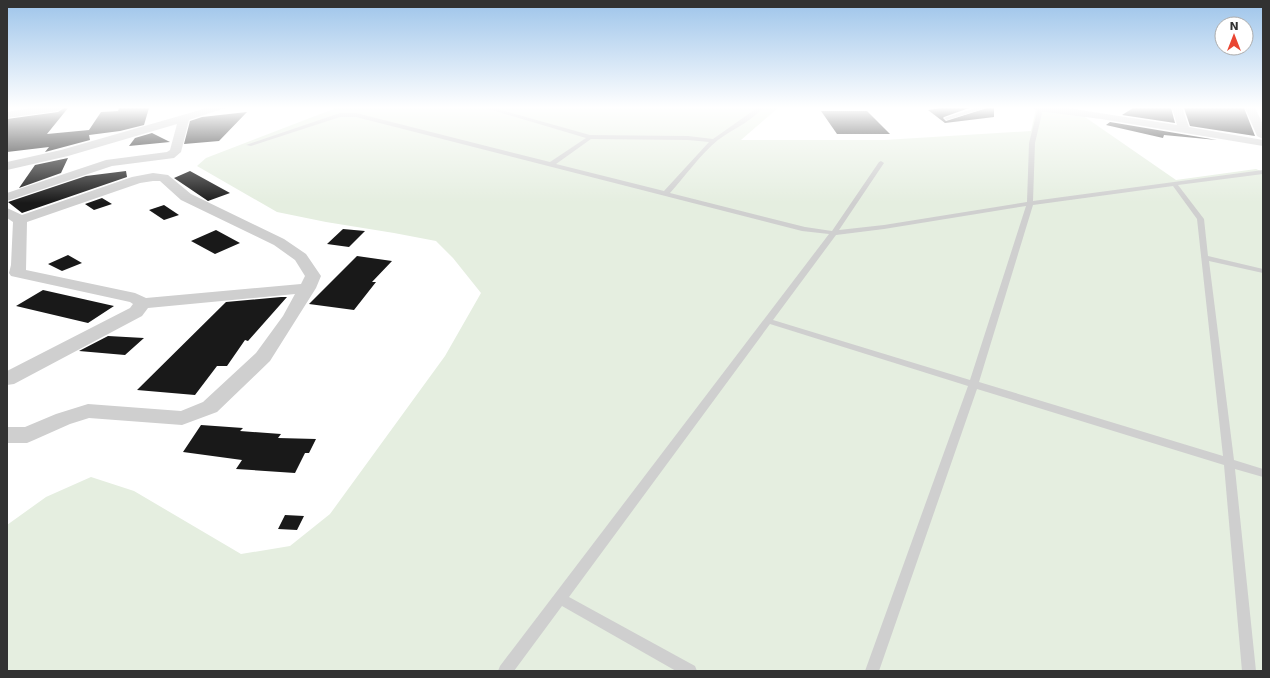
<svg xmlns="http://www.w3.org/2000/svg" width="1270" height="678" font-family="'DejaVu Sans',sans-serif">
<style>
.green{fill:#e5eee0}
.building{fill:#191919}
.lines{fill:none;stroke-linecap:round;stroke-linejoin:round}
.service{fill:#cfcfcf;fill-rule:evenodd}
.minor{fill:#cfcfcf;fill-rule:evenodd}
</style>
<rect width="100%" height="100%" fill="#fff"/>
<path class="green" d="M336 108H778L741 140H884L1031 131 1036 109 1082 115 1176 180 1256 169 1263 172V671H7V525L46 497 91 477 134 491 241 554 290 546 330 514 445 356 481 293 453 258 436 241 394 233 326 222 277 212 197 166 206 158Z"/>
<path class="building" d="M64 108H68L47 134 89 130 101 112 118 111 119 108H149L144 125 120 131 89 135 90 140 45 152 49 147 7 152V119L58 112Z
M941 108H969L944 117 943 118 946 121 987 108H994V117L945 123 928 110Z
M1133 108H1171L1175 123 1122 115Z
M1184 108H1244L1255 136 1190 126Z
M821 111H867L890 134H837Z
M247 112 219 141 184 144 190 121 202 117Z
M1110 122 1217 140 1164 135 1163 138 1106 125Z
M152 133 170 142 129 146 135 138Z
M68 158 61 173 19 188 35 165Z
M126 171 127 177 22 213 8 202 86 176Z
M190 171 230 193 208 201 174 178Z
M102 198 112 204 94 210 85 204Z
M164 205 179 215 164 220 149 210Z
M343 229 365 231 349 247 327 244Z
M216 230 240 243 215 254 191 241Z
M68 255 82 263 62 271 48 264Z
M357 256 392 261 372 282H376L354 310 309 304Z
M43 290 114 306 88 323 16 306Z
M281 297H287L248 341 245 340 227 366H217L195 395 137 390 226 302Z
M108 336 144 338 125 355 79 351Z
M201 425 243 428 240 431 281 434 278 438 316 439 309 453H305L295 473 236 469 242 460 183 452Z
M285 515 304 516 297 530 278 529Z"/>
<g class="lines">
<path class="service" d="M485 108H494L590 135 688 136 713 139 757 108H763C750 122 733 129 718 140 700 155 686 175 670 193L805 227 832 231 879 162 881 161 884 163 839 230 884 225 1027 202 1029 143 1038 108 1043 109 1035 143 1033 201 1263 170V174L1178 185 1204 219 1208 256 1263 269V273L1209 261 1234 460 1263 469V477L1235 469 1256 671H1242L1224 465 977 389 879 671H865L968 386 770 324 569 597 695 666 697 671H676L562 606 514 671H498L500 666 829 234 802 231 356 117H340L251 146 246 145 340 113H356L550 162 586 138ZM591 139 688 140 709 142 664 191 556 164ZM1173 186 1197 219 1223 456 979 382 1033 205ZM1026 206 970 380 773 320 836 235 884 229Z
M976 108H986L947 120 944 118Z"/>
<path class="minor" d="M32 108H63L58 111 7 118V112Z
M207 108H225L189 120 181 152 174 158 112 166 7 201V193L106 160 167 152 170 150 177 124 68 156 7 170V162L61 150Z
M1033 108H1067L1177 125 1172 108H1182L1189 127 1263 140V146L1101 119 1038 111Z
M1245 108H1255L1263 124V139L1257 136Z
M153 173 168 175 191 194 284 239 306 254 321 276 316 288 270 361 217 412 182 425 89 418 70 424 34 440 27 443H7V427H25L56 414 88 404 181 411 203 402 256 353 283 316 295 294 148 308 142 316 14 384 7 385V371L130 308 133 304 130 302 11 276 9 273 11 265 13 222 7 218V208L22 215 132 177ZM153 181H160L181 200 274 245 295 260 305 276 301 284 146 298 135 293 26 270 27 222 140 183Z"/>
</g>
<linearGradient id="sky" x2="0" y2="1"><stop stop-color="#9dc4ea"/><stop offset="0.53" stop-color="#fff"/><stop offset="1" stop-color="#fff" stop-opacity="0"/></linearGradient>
<rect width="1270" height="203" fill="url(#sky)"/>
<rect width="1270" height="678" fill="none" stroke="#323232" stroke-width="16"/>
<g transform="translate(1234 36)"><circle r="19" fill="#ffffff" stroke="#adadad"/>
<path d="M0-3L7 15L0 10L-7 15Z" fill="#e94633"/>
<text y="-6" font-size="11" font-weight="bold" text-anchor="middle" fill="#323232">N</text>
</g>
</svg>
